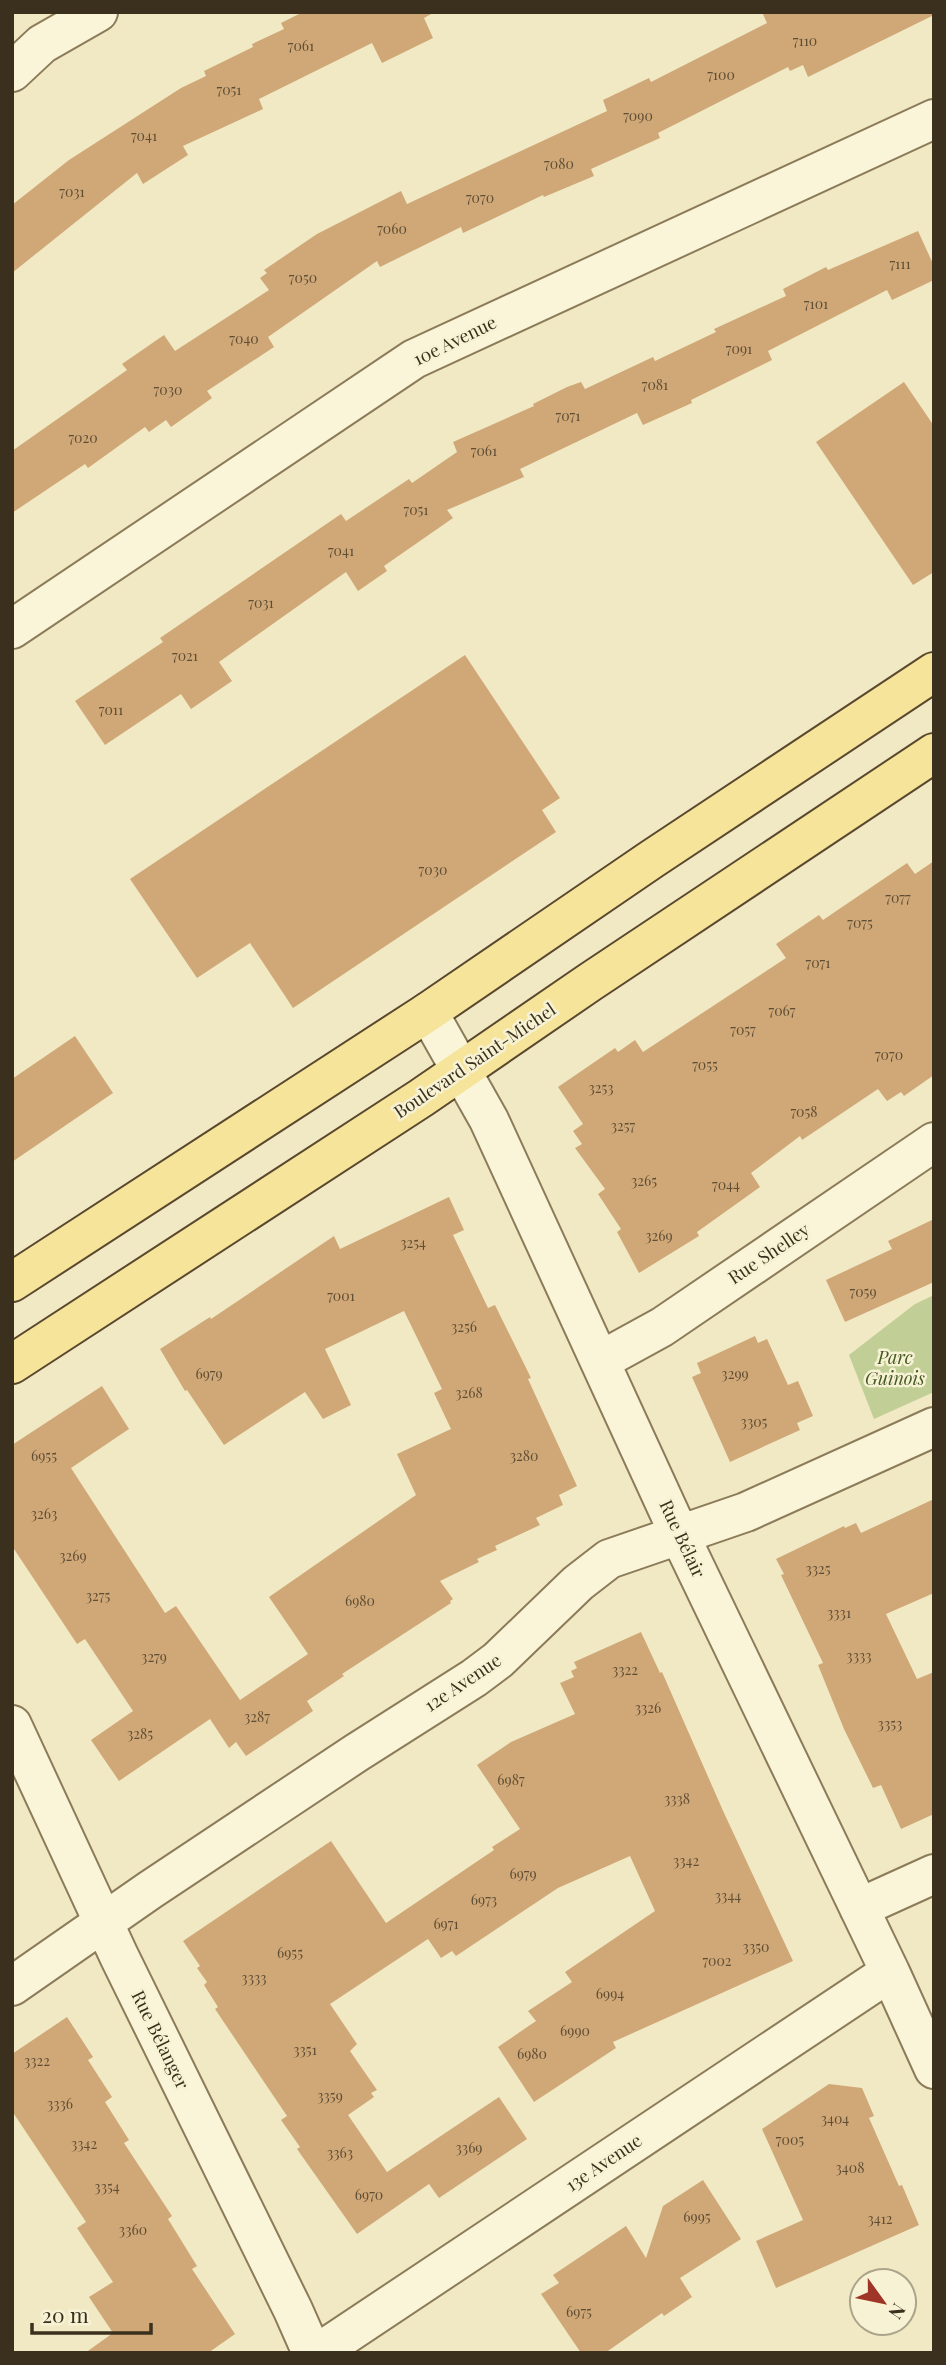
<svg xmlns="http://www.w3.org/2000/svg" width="946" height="2365" font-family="'Playfair Display',serif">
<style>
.green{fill:#c1cf97}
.building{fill:#d0a878}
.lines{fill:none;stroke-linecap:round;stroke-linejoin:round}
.minor-casing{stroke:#8c7b59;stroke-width:42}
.major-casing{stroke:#5a482e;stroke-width:42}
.minor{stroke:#faf5d8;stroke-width:38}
.major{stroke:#f5e49a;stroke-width:38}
.labels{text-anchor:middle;stroke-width:5;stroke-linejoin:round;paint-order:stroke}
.number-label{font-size:14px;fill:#604e34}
.street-label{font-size:18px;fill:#3b301e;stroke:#f7f2d4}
.park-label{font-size:18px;font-style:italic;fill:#445924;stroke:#f7f2d4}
</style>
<rect width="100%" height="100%" fill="#f0e9c4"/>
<path class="green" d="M934 1295V1392L874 1419 849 1355 915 1304Z"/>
<path class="building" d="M303 12H435L424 18 433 38 382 63 372 43 259 99 263 109 183 146 188 155 143 184 137 173 12 273V205L69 160 181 88 206 76 204 71 253 47 252 44 284 29 281 23Z
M762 12H934V15L808 77 803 65 790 71 788 67 658 133 660 138 591 169 594 176 544 197 543 195 463 233 461 227 380 267 377 261 268 337 274 347 207 391 212 398 171 427 166 420 149 432 145 427 88 468 85 464 12 513V451L127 370 122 364 164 335 175 351 269 290 260 278 267 273 264 270 317 234 401 191 407 204 607 111 603 100 649 78 651 82 767 23Z
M918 231 934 266V280L892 300 887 290 768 351 772 360 691 400 692 403 643 425 637 413 520 469 524 477 447 510 453 518 384 566 387 571 358 591 346 572 219 662 232 681 191 709 181 694 105 745 75 701 163 642 160 638 341 514 346 521 409 479 412 483 457 452 453 442 534 406 533 404 567 387 581 382 585 389 653 357 655 361 716 332 714 329 786 296 783 289 826 267 828 270Z
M904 382 934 426V572L913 585 816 442Z
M465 655 560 798 542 810 556 832 293 1008 250 943 197 978 130 879Z
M934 861V1075L904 1096 901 1092 887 1101 878 1089 802 1140 800 1136 751 1173 760 1187 697 1232 699 1236 639 1273 617 1232 621 1229 598 1194 605 1189 575 1148 582 1144 573 1131 583 1124 558 1087 615 1048 618 1052 635 1040 643 1052 786 958 776 944 819 915 823 920 907 863 915 874Z
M75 1036 113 1093 12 1162V1079Z
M449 1197 464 1230 453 1235 488 1308 495 1305 531 1378 528 1379 577 1486 559 1495 563 1505 536 1518 540 1525 495 1546 497 1550 477 1559 479 1562 440 1581 453 1599 450 1601 451 1603 342 1674 344 1676 307 1701 313 1711 246 1756 236 1742 229 1748 210 1719 119 1781 91 1740 133 1711 85 1639 77 1644 12 1546V1445L102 1386 129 1429 71 1468 165 1613 176 1606 240 1700 308 1654 269 1597 416 1495 397 1454 451 1429 434 1393 442 1389 404 1311 325 1349 351 1405 323 1419 305 1392 224 1445 187 1390 185 1391 160 1349 210 1317 211 1319 334 1236 340 1249Z
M934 1219V1282L845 1322 826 1280 892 1249 888 1241Z
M755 1336 758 1343 767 1339 788 1385 798 1381 813 1416 797 1423 800 1430 730 1462 692 1377 701 1373 697 1363Z
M934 1499V1593L886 1614 917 1679 934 1672V1814L901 1829 881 1785 873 1788 844 1729 818 1665 823 1663 781 1575 784 1574 776 1559 844 1526 845 1528 856 1523 861 1533Z
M641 1632 660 1673 662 1672 724 1813 793 1961 613 2042 616 2048 534 2102 498 2047 536 2021 528 2011 572 1982 565 1972 655 1911 630 1856 558 1888 456 1956 452 1951 441 1958 428 1939 330 2004 357 2044 350 2051 377 2090 371 2093 374 2097 348 2115 387 2172 499 2097 527 2139 439 2198 429 2184 357 2234 297 2149 300 2147 281 2120 287 2116 215 2009 218 2007 204 1985 207 1982 197 1968 200 1966 183 1941 331 1841 386 1923 494 1850 492 1847 520 1829 477 1765 511 1742 575 1714 560 1683 574 1677 571 1671 577 1668 574 1662Z
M67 2017 93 2057 88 2060 112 2097 105 2102 129 2140 124 2143 172 2216 168 2219 197 2266 192 2269 235 2334 208 2353H85L113 2333 89 2297 113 2282 77 2228 86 2222 12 2111V2054Z
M829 2084 862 2088 874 2116 869 2118 899 2186 902 2185 919 2225 776 2288 756 2241 803 2220 762 2129Z
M703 2180 741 2239 680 2278 692 2297 664 2316 662 2313 605 2353H581L541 2294 559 2283 553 2275 626 2226 646 2258 663 2206Z"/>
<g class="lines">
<defs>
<path id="minor" d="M12 72 42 44 98 12
M12 629 414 359 934 119
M428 1012 489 1120 680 1536 890 1972 934 2069
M600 1361 662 1327 934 1142
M12 1725 119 1956 293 2310 312 2353
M859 1908 934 1874
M12 1986 150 1890 356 1753 474 1678 498 1660 578 1583 609 1559 746 1512 934 1427
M318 2353 890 1972"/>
<path id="major" d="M12 1282 428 1012 652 859 934 672
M12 1364 421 1098 590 982 934 753"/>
</defs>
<use href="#minor" class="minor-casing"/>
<use href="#major" class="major-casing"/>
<use href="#minor" class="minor"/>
<use href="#major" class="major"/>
</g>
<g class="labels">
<g class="number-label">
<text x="805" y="46">7110</text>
<text x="301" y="51">7061</text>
<text x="721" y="80">7100</text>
<text x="229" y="95">7051</text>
<text x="638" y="121">7090</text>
<text x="144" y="141">7041</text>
<text x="559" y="169">7080</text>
<text x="72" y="197">7031</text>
<text x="480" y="203">7070</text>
<text x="392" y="234">7060</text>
<text x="900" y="269">7111</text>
<text x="303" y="283">7050</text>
<text x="816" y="309">7101</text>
<text x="244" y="344">7040</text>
<text x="739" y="354">7091</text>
<text x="655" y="390">7081</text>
<text x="168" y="395">7030</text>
<text x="568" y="421">7071</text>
<text x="83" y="443">7020</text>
<text x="484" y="456">7061</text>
<text x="416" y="515">7051</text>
<text x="341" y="556">7041</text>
<text x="261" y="608">7031</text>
<text x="185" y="661">7021</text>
<text x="111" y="715">7011</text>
<text x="433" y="875">7030</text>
<text x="898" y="903">7077</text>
<text x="860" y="928">7075</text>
<text x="818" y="968">7071</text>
<text x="782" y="1016">7067</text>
<text x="743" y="1035">7057</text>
<text x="889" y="1060">7070</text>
<text x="705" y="1070">7055</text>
<text x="601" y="1093">3253</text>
<text x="804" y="1117">7058</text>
<text x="623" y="1131">3257</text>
<text x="644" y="1186">3265</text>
<text x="726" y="1190">7044</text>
<text x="659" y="1241">3269</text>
<text x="413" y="1248">3254</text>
<text x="863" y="1297">7059</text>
<text x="341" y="1301">7001</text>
<text x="464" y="1332">3256</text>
<text x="209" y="1379">6979</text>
<text x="735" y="1379">3299</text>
<text x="469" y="1398">3268</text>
<text x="754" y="1427">3305</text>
<text x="44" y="1461">6955</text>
<text x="524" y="1461">3280</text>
<text x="44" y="1519">3263</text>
<text x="73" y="1561">3269</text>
<text x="818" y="1574">3325</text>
<text x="98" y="1601">3275</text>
<text x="360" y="1606">6980</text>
<text x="839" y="1618">3331</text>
<text x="859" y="1661">3333</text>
<text x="154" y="1662">3279</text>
<text x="625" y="1675">3322</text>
<text x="648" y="1713">3326</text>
<text x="257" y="1722">3287</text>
<text x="890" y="1729">3353</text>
<text x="140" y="1739">3285</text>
<text x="511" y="1785">6987</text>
<text x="677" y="1804">3338</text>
<text x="686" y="1866">3342</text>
<text x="523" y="1879">6979</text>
<text x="728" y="1901">3344</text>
<text x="484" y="1905">6973</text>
<text x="446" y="1929">6971</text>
<text x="756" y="1952">3350</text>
<text x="290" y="1958">6955</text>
<text x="717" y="1966">7002</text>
<text x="254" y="1983">3333</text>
<text x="610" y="1999">6994</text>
<text x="575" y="2036">6990</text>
<text x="305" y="2055">3351</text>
<text x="532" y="2059">6980</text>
<text x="37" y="2066">3322</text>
<text x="330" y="2101">3359</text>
<text x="60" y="2109">3336</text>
<text x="835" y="2124">3404</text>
<text x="790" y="2145">7005</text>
<text x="84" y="2149">3342</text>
<text x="469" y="2153">3369</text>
<text x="340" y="2158">3363</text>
<text x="850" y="2173">3408</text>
<text x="107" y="2192">3354</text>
<text x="369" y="2200">6970</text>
<text x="697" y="2222">6995</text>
<text x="880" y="2224">3412</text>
<text x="133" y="2235">3360</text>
<text x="579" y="2317">6975</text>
</g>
<g class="street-label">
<text transform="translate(455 341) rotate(-26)" y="6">10e Avenue</text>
<text transform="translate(475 1061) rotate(-34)" y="6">Boulevard Saint-Michel</text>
<text transform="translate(769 1254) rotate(-34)" y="6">Rue Shelley</text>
<text transform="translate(682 1539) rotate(65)" y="6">Rue Bélair</text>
<text transform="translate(463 1683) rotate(-34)" y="6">12e Avenue</text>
<text transform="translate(160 2040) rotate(64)" y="6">Rue Bélanger</text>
<text transform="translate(604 2163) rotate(-34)" y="6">13e Avenue</text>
</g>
<g class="park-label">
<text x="895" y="1364">Parc<tspan x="895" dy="21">Guinois</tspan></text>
</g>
</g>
<rect width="946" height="2365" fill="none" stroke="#3b301e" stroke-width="28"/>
<g transform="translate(883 2302) rotate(123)"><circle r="33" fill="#f7f2d4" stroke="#aca48b" stroke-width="2"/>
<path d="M0-5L12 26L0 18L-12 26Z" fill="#9e3526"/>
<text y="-10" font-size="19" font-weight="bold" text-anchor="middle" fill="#3b301e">N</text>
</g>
<path d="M32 2323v10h119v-10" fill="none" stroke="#3b301e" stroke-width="3.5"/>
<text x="42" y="2323" font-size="21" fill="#3b301e" stroke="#f7f2d4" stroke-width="5" paint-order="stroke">20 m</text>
</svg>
